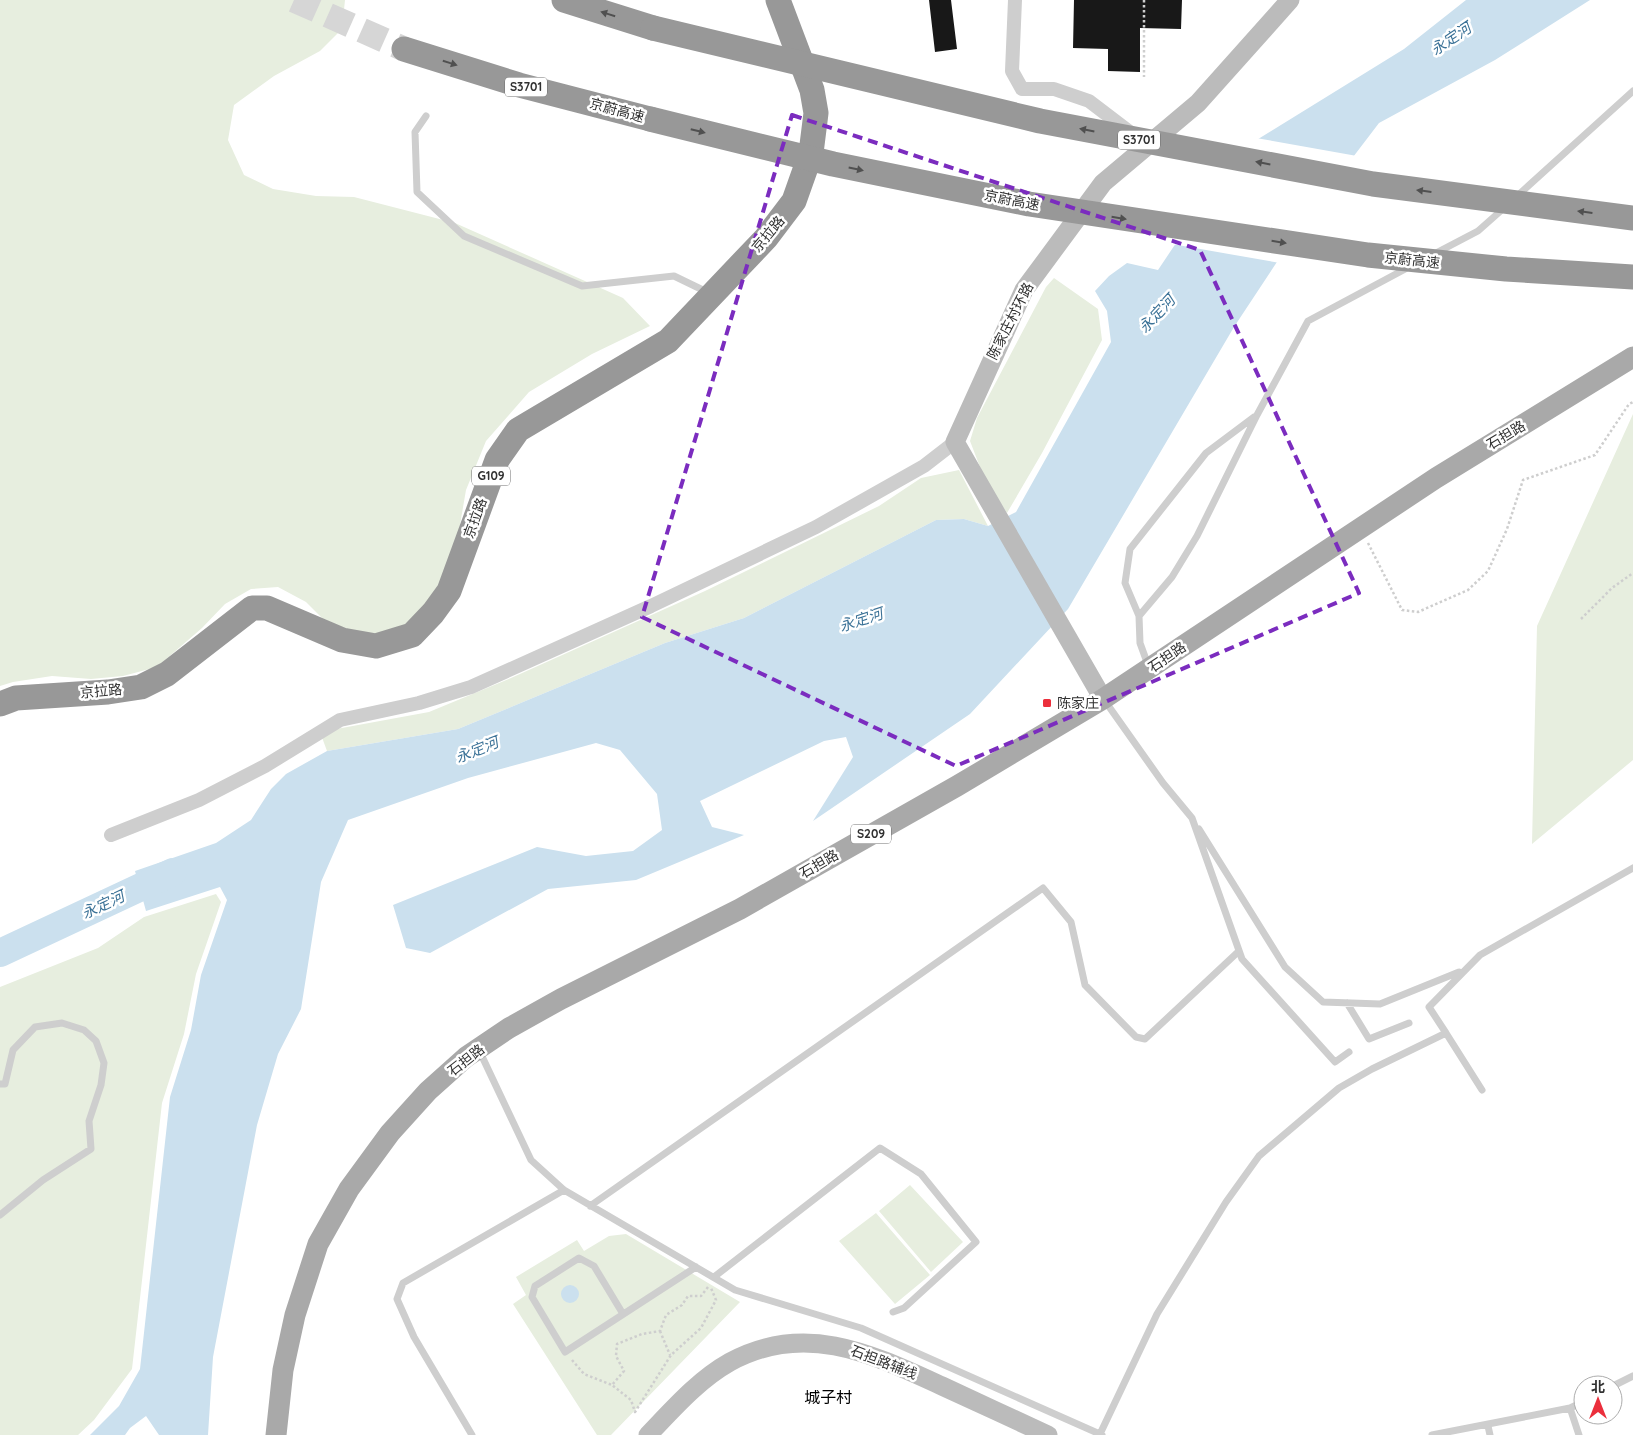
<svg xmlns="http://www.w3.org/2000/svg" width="1633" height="1435" font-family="Quicksand,'Noto Sans SC',sans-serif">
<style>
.green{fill:#e7eedf}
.water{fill:#cbe0ee}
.pier{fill:#fff}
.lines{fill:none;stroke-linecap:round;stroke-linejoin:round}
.river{stroke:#cbe0ee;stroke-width:28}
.building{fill:#181818}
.highway-tunnel{stroke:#d6d6d6;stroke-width:25;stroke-dasharray:25 12;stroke-linecap:butt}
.path{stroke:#cecece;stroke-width:2.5;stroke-dasharray:2.5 2.5;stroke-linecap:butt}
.lane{stroke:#cecece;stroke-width:7}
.street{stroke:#cecece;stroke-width:14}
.secondary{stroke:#bbb;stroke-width:19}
.primary{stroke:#a9a9a9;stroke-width:21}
.highway{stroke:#989898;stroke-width:25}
.highway-bridge{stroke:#989898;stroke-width:25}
.oneway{fill:#505050}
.marked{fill:none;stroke:#7b2cbf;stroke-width:4;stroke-dasharray:10 6;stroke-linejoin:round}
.poi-dot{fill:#eb2f3c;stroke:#fff;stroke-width:2}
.labels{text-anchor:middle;stroke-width:5;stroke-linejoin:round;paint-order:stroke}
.shield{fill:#fff;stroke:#6f6f6f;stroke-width:1}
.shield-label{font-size:12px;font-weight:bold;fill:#313131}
.street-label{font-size:14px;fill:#313131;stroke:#fff}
.poi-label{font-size:14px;fill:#313131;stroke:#fff;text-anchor:start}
.water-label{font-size:15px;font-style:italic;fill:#3b7297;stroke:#fff}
.quarter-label{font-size:16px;fill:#000;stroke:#fff}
</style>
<rect width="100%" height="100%" fill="#fff"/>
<path class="green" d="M0 0H345L342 29 320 51 274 76 234 105 228 140 244 175 273 189 316 196 354 197 455 223 623 298 650 326 592 354 529 392 486 441 466 490 456 548 435 593 403 629 363 638 329 625 306 602 278 587 251 589 225 604 202 628 157 667 123 676 91 679 52 676 13 682 0 686Z
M1054 278 1098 309 1102 340 1042 453 1007 513 985 480 970 441 977 418 1046 287Z
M1633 414V760L1532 844 1537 626Z
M959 470 988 526 964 519 936 520 744 618 665 643 458 729 327 751 320 732 429 712 511 678 705 591 879 506 921 478Z
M216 894 221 902 196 974 184 1034 162 1103 132 1369 94 1420 78 1435H0V987L98 948 144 917Z
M910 1185 963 1242 931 1272 879 1211Z
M876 1213 930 1275 895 1304 839 1241Z
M626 1234 740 1302 611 1435H597L513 1304 526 1295 516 1277 577 1240 584 1251 609 1236Z"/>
<path class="water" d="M1466 0H1590L1495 60 1379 123 1302 224 1234 327 1068 609 970 714 813 821 853 757 846 737 824 741 700 801 712 827 744 835 636 880 548 889 430 953 406 948 393 905 537 847 586 856 633 851 662 830 657 794 620 750 596 743 468 778 348 820 321 882 301 1009 278 1054 257 1125 213 1357 208 1435H159L146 1416 130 1428 125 1435H90L119 1406 140 1369 170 1097 191 1030 201 975 227 900 220 887 146 911 135 871 216 843 251 820 271 789 286 774 327 751 458 729 665 643 744 618 936 520 964 519 988 526 1016 512 1111 342 1107 311 1095 291 1109 276 1127 263 1158 270 1237 152 1404 49Z
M561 1294a9 9 0 1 1 18 0a9 9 0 1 1-18 0Z"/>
<path class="pier" d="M1256 138 1357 156 1304 226 1280 263 1172 244 1235 151Z"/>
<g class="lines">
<path class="river" d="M0 953 173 872"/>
</g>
<path class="building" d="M929 0H951L957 49 935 52Z
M1074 0H1182L1181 29 1140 28V72L1108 71V49L1073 48Z"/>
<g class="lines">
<path class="highway-tunnel" d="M294 0 404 49"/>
<path class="path" d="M1144 0V77
M1368 543 1402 610 1418 612 1468 590 1488 571 1507 529 1523 480 1595 455 1629 404 1633 402
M1581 619 1612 588 1633 573
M708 1287 701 1296H688L682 1305 666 1315 660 1331 642 1334 617 1344 616 1356 624 1371 612 1385 631 1400 635 1412 671 1355 701 1328 716 1300 711 1288
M660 1331 670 1355
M572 1360 584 1374 612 1385"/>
<path class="lane" d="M426 116 415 132 417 192 464 236 582 286 674 276 707 292
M1516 197 1633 91
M1434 254 1478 231 1504 208
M1139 616 1125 583 1130 549 1206 453 1254 417
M1148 665 1140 643 1139 616 1172 577 1197 536 1257 415 1308 321 1409 267
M1105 701 1163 783 1192 818 1242 959 1335 1062 1349 1052
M1199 829 1285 967 1323 1002 1380 1004 1459 972
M1347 1003 1369 1039 1409 1023
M1446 1033 1482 1090
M479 1050 531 1160 564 1190 735 1290 861 1328 1102 1435
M0 1084H5L13 1050 35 1027 62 1023 84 1030 96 1041 104 1063 101 1085 89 1121 91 1149 43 1180 0 1215
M590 1206 1043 888 1071 922 1085 985 1136 1037 1145 1039 1239 951
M714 1277 880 1148 921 1174 976 1242 904 1308 893 1312
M623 1314 594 1266 579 1258 535 1286 532 1297 565 1352 696 1267
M1613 1386 1633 1376
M1570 1408 1579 1435
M1488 1426 1490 1435
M1100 1434 1157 1314 1226 1202 1259 1156 1339 1088 1372 1069 1446 1033 1429 1007 1480 955 1633 868
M472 1435 414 1337 397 1299 403 1283 564 1190
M1432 1435 1570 1408 1583 1402"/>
<path class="street" d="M1015 0 1012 71 1022 89H1054L1089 101 1131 133
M111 835 199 800 265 766 340 720 419 703 471 687 651 606 816 527 924 466 955 442"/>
<path class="secondary" d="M1103 699 955 442 1024 290 1103 183 1198 103 1290 0
M648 1435C673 1409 698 1380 730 1362 805 1321 872 1354 942 1386 977 1402 1013 1419 1048 1435"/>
<path class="primary" d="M276 1435 283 1370 295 1315 318 1244 349 1189 390 1133 428 1091 466 1057 509 1028 561 999 740 909 957 786 1103 699 1436 478 1633 357"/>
<path class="highway" d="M564 0 653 28
M404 49 519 85 650 119
M0 704 16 698 108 692 141 687 167 674 252 608H267L342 640 376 646 412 635 433 613 449 591 497 460 518 430 668 341 766 238 794 201 811 153 816 113 812 90 778 0"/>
<path class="highway-bridge" d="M653 28 1040 121 1373 184 1633 218
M650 119 833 164 1029 204 1368 255 1506 269 1633 277"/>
</g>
<defs><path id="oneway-solid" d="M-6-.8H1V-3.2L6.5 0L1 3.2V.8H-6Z" transform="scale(1.25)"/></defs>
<g class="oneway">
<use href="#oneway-solid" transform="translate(608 14) rotate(-163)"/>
<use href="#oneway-solid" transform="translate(450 63) rotate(17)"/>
<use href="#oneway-solid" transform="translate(1087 130) rotate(-169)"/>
<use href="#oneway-solid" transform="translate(698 131) rotate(14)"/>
<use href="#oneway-solid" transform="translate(1263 163) rotate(-169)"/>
<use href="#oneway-solid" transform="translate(856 169) rotate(12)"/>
<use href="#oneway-solid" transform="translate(1424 191) rotate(-173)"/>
<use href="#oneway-solid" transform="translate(1585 212) rotate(-173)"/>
<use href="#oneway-solid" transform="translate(1119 218) rotate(9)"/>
<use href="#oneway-solid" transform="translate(1279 242) rotate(9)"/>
</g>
<path class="marked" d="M792 115 1200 250 1359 593 956 766 642 617Z"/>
<rect class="poi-dot" x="1042" y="698" width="10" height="10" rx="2.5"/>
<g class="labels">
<g class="shield">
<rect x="505" y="77.5" width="42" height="19" rx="4"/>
<rect x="1118" y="130.5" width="42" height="19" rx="4"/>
<rect x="472" y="466.5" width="38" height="19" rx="4"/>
<rect x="851" y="824.5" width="40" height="19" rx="4"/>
</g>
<g class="shield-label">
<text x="526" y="91">S3701</text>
<text x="1139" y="144">S3701</text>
<text x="491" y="480">G109</text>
<text x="871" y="838">S209</text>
</g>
<g class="street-label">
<text transform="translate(617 110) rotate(15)" y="5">京蔚高速</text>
<text transform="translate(1012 200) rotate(11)" y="5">京蔚高速</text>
<text transform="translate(768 234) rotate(-50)" y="5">京拉路</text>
<text transform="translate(1412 260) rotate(6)" y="5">京蔚高速</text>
<text transform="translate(1010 321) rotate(-63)" y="5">陈家庄村环路</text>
<text transform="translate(1506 435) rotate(-31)" y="5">石担路</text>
<text transform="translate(475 518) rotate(-70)" y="5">京拉路</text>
<text transform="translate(1167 657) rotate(-34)" y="5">石担路</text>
<text transform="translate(101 691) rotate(-5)" y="5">京拉路</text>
<text transform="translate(819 864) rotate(-30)" y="5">石担路</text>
<text transform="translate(466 1060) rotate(-38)" y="5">石担路</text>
<text transform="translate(884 1362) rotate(21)" y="5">石担路辅线</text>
</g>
<g class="poi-label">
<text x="1057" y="708">陈家庄</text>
</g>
<g class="water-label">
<text transform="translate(1451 39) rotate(-34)" y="5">永定河</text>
<text transform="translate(1157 314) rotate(-47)" y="5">永定河</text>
<text transform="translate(861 620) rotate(-18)" y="5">永定河</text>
<text transform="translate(477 750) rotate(-22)" y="5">永定河</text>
<text transform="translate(103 905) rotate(-25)" y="5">永定河</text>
</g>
<g class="quarter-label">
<text x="828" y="1403">城子村</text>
</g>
</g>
<g transform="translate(1598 1400)"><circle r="24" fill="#ffffff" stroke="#adadad"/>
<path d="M0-4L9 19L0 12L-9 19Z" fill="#eb2f3c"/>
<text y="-8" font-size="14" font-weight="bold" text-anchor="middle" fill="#313131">北</text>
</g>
</svg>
